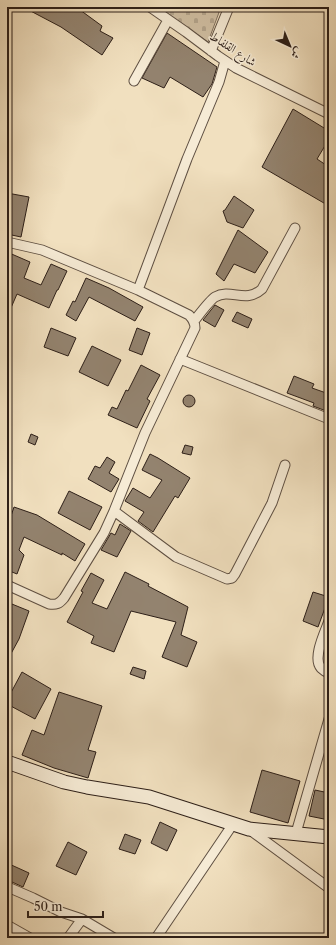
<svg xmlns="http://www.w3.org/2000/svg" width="336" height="945" font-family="'Libre Caslon Text',Amiri,serif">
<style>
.cemetery{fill:url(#cemetery-stones);stroke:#7e6f5e}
.building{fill:#93836f;stroke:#2d1f18}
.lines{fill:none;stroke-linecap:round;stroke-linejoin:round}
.street-casing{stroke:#5e4f42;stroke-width:11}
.secondary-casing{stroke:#2d1f18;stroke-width:15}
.street{stroke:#f6ebd5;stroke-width:9}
.secondary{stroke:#f6ebd5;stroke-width:13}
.labels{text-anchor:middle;stroke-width:3;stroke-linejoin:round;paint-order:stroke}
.street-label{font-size:12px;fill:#2d1f18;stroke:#f6ebd5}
</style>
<defs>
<pattern id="cemetery-stones" width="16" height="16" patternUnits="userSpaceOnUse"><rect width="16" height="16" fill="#d0bfa3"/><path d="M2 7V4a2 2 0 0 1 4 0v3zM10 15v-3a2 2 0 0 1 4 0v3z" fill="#b3a48c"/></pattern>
</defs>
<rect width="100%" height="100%" fill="#f1e0bf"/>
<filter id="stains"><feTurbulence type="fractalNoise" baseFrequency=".005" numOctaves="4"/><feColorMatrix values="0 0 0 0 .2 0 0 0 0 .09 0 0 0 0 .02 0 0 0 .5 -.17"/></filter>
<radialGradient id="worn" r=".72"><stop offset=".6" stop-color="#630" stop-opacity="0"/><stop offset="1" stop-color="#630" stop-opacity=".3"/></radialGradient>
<path class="cemetery" d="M158 7H221L208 42Z"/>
<path class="building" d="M23 7H76L102 26 100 31 113 38 102 55 61 27Z
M167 33 217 67 212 84 203 97 170 77 164 88 142 78Z
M293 109 329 131V139L317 159 329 167V206L262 167Z
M7 193 29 197 21 237 7 234Z
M234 196 254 210 243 228 227 222 223 211 225 210Z
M238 230 268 252 255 273 234 264 224 281 216 274Z
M7 252 30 262 24 278 41 285 51 264 67 271 58 290H57L49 308 17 294 7 317Z
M86 278 109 288 143 307 135 321 89 297 76 321 66 315 73 301 75 302Z
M215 305 224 310 215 327 203 320Z
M237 312 252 319 248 328 232 321Z
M51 328 76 338 68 356 44 347Z
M137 328 150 333 142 355 129 350Z
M92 346 121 360 108 386 79 372Z
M141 365 160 375 147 399 150 401 137 428 108 415 112 407 117 409 126 390 128 391Z
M294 376 314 384 312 388 329 394V412L313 406 314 403 287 393Z
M183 401a6 6 0 1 1 12 0a6 6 0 1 1-12 0Z
M31 434 38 437 35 445 28 442Z
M185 445 193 447 191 455 182 453Z
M150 454 158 458 190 478 178 498 175 496 153 532 138 521 144 512 125 501 133 488 150 498 162 480 142 470Z
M107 457 115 462 109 473 119 479 111 492 88 479 95 466 100 468Z
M69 491 102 507 90 530 58 513Z
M14 507 37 515 85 544 75 561 62 553V555L24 537 19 550 24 555 17 574 7 570V528Z
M120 524 131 531 117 557 101 550 111 533 115 535Z
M125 572 149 584 148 586 188 607 181 635 197 642 187 667 162 657 176 622 131 611 114 652 91 643 94 636 67 622 83 592 81 591 91 573 104 580 92 603 107 609Z
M313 592 329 597 318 627 303 621Z
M7 602 29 611 19 639 7 661Z
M133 667 146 671 144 679 130 674Z
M22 672 51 689 35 719 7 704V700Z
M59 692 102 706 88 750 96 752 88 778 54 768 22 755 32 730 44 735Z
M262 770 300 781 288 823 250 812Z
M315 790 329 793V820L309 816Z
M160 822 177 830 167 851 151 843Z
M125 834 141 840 135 854 119 849Z
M68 842 87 852 76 875 56 866Z
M7 863 29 873 23 887 12 882 7 883Z"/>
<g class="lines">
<defs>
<path id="street" d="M150 7 186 32 218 56 236 68 329 114
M211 51 229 7
M134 81 168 20
M7 242 42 250 138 290 189 315C193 319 195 322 195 328L145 433 114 511 104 533 64 598C59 604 56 605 49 604L7 585
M138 290 187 159 219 82 225 61
M194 321C199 315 209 301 215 297 231 288 246 304 262 289L295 228
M180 359 329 419
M114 511 176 557 227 579 232 578 235 574 272 503 285 465
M329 621C325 632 312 658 321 668 323 670 326 672 329 673
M250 830 329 888
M296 833 329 719
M10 888 33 898 61 912 82 919 114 938
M7 925 30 938
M68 938 82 919
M156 938 233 824"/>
<path id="secondary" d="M7 762 64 782 87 787 149 797 249 829 329 837"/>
</defs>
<use href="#street" class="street-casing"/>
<use href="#secondary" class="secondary-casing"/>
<use href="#street" class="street"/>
<use href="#secondary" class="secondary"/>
</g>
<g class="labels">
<g class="street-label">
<text transform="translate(233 49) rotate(33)" y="4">شارع القلفاط</text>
</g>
</g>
<rect width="336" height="945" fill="none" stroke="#f1e0bf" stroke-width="24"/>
<rect x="8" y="8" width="320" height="929" fill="none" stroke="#2d1f18" stroke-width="2"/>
<rect x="12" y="12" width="312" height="921" fill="none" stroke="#2d1f18"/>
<g transform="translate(290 46) rotate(136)" stroke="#f6ebd5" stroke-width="3" paint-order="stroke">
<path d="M0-3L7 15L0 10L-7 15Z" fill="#2d1f18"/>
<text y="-6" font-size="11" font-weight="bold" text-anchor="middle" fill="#2d1f18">ش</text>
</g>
<path d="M28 911v6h75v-6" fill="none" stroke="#2d1f18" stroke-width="2"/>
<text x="34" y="911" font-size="12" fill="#2d1f18" stroke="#f6ebd5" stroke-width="3" paint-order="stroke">50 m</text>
<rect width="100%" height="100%" filter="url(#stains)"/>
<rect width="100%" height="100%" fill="url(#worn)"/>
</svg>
